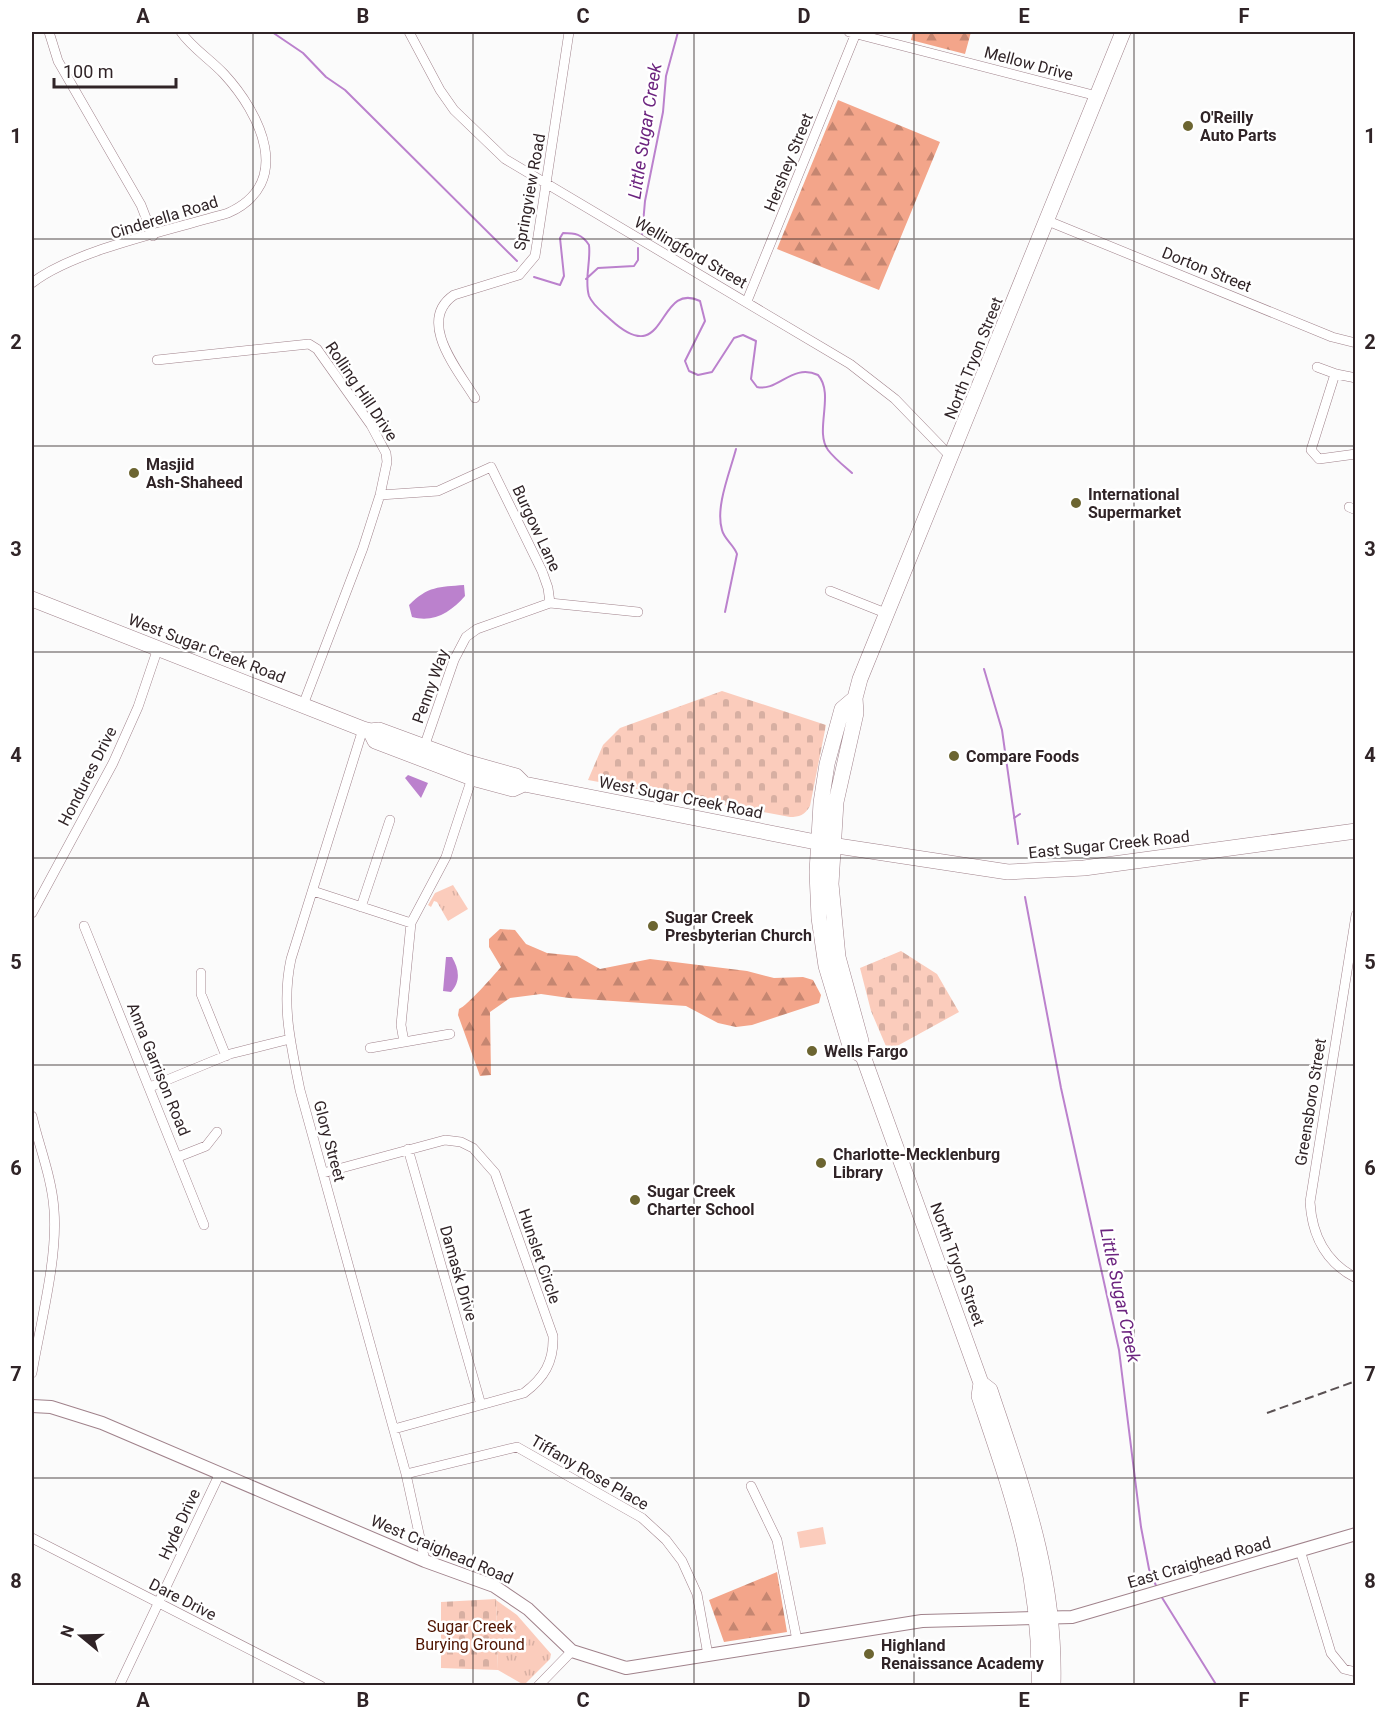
<svg xmlns="http://www.w3.org/2000/svg" width="1387" height="1717" font-family="Roboto,sans-serif">
<style>
.grass{fill:url(#grass-tufts)}
.forest{fill:url(#forest-firs)}
.cemetery{fill:url(#cemetery-stones)}
.pitch{fill:#fbccbc}
.water{fill:#bb81cd}
.lines{fill:none;stroke-linecap:round;stroke-linejoin:round}
.stream{stroke:#bb81cd;stroke-width:2}
.minor-casing{stroke:#a0828b;stroke-width:10}
.tertiary-casing{stroke:#a0828b;stroke-width:14}
.primary-casing{stroke:#a0828b;stroke-width:16}
.minor{stroke:#fff;stroke-width:9}
.tertiary{stroke:#fff;stroke-width:12}
.primary{stroke:#fff;stroke-width:15}
.rail{stroke:#5a5153;stroke-width:2;stroke-dasharray:9 4.5;stroke-linecap:butt}
.grid{fill:none;stroke:#302427;stroke-width:1.5;stroke-opacity:0.55}
.poi-dot{fill:#6c6531;stroke:#fff;stroke-width:2}
.labels{text-anchor:middle;stroke-width:5;stroke-linejoin:round;paint-order:stroke}
.street-label{font-size:16px;fill:#302427;stroke:#fff}
.poi-label{font-size:16px;font-weight:bold;fill:#302427;stroke:#fff;text-anchor:start}
.park-label{font-size:16px;fill:#4f1400;stroke:#fff}
.water-label{font-size:18px;font-style:italic;fill:#6c247f;stroke:#fff}
.neatline{fill:none;stroke:#302427;stroke-width:2}
.grid-label{font-size:20px;text-anchor:middle;font-weight:bold;fill:#302427}
</style>
<defs>
<pattern id="grass-tufts" width="24" height="20" patternUnits="userSpaceOnUse" patternTransform="scale(1.5)"><rect width="24" height="20" fill="#fbccbc"/><path d="M3 7l-1-3M5 7V3M7 7l1-3M15 17l-1-3M17 17v-4M19 17l1-3" fill="none" stroke="#d7afa2"/></pattern>
<pattern id="forest-firs" width="22" height="20" patternUnits="userSpaceOnUse" patternTransform="scale(1.5)"><rect width="22" height="20" fill="#f3a58a"/><path d="M5 1l3.5 6h-7zM16 11l3.5 6h-7z" fill="#c58671"/></pattern>
<pattern id="cemetery-stones" width="16" height="16" patternUnits="userSpaceOnUse" patternTransform="scale(1.5)"><rect width="16" height="16" fill="#fbccbc"/><path d="M2 7V4a2 2 0 0 1 4 0v3zM10 15v-3a2 2 0 0 1 4 0v3z" fill="#d7afa2"/></pattern>
</defs>
<rect width="100%" height="100%" fill="#fbfbfb"/>
<path class="grass" d="M453 885 468 909 448 921 437 902 434 901 431 907 428 905 435 893Z
M496 1600 517 1615 551 1654 550 1659 524 1685 498 1670Z"/>
<path class="forest" d="M913 32H971L965 54 911 40Z
M838 100 940 142 879 290 777 249Z
M500 929 515 930 526 944 547 953 577 956 600 969 650 959 747 971 774 978 803 977 813 980 821 995 819 1003 752 1025 736 1027 718 1023 686 1006 569 998 541 994 510 998 490 1012 491 1075 480 1076 458 1015 459 1009C467 1006 494 975 501 967L489 947V939Z
M777 1572 787 1632 724 1642 709 1600Z"/>
<path class="cemetery" d="M722 691 826 725 810 806C805 815 799 817 790 817L588 780 603 745 620 728Z
M901 951 937 974 959 1012 888 1051 871 1011 860 968Z
M496 1599 498 1670 441 1668V1602Z"/>
<path class="pitch" d="M823 1527 826 1544 800 1548 797 1532Z"/>
<path class="water" d="M464 585 465 596C451 612 434 623 412 617L409 605C428 586 439 587 464 585Z
M408 775 428 783 421 798 405 778Z
M446 957H452C459 969 461 981 451 992L443 991Z"/>
<g class="lines">
<path class="stream" d="M272 32 303 53 326 77 345 90 517 261
M642 235 645 201 663 112 666 76 678 32
M534 277 560 285 564 276 560 238 563 233C575 233 582 234 589 245 591 262 584 279 589 296 593 306 604 313 611 320 668 372 656 280 700 301L705 321 685 361 689 371 698 375 712 372 734 338 743 335 756 341 751 379 757 387C778 392 792 363 818 375 835 394 814 431 828 450 834 458 844 466 852 473
M586 279 598 268 634 266 638 260V248
M725 612 737 554C734 545 724 539 722 530 715 507 730 472 736 449
M984 669 1002 730 1018 844
M1014 818 1020 814
M1025 897 1061 1088 1119 1350 1141 1527 1149 1569 1157 1588
M1161 1596 1217 1686"/>
<defs>
<path id="minor" d="M49 32 58 61 141 205 153 236
M409 32 440 90 454 110 505 159 850 364 895 399 952 458
M849 32 1097 96
M1048 221 1332 337 1356 343
M32 283C74 250 174 229 228 213 295 183 260 113 224 74 210 59 192 48 181 32
M747 301 856 33
M157 360 309 344 317 349 371 425 386 453 387 462 380 495 363 548 303 705
M1317 367 1336 374 1356 378
M1335 374 1311 450 1319 459 1356 454
M475 398C458 370 416 321 454 295L519 275 535 256 569 32
M380 495 438 491 491 467 542 571 548 588 550 603
M1349 507 1356 510
M830 591 888 614
M363 729 291 959C281 1005 291 1045 300 1090L406 1474 425 1561
M424 747 454 660 466 637 477 629 550 603 638 612
M313 891 411 923
M361 907 390 820
M32 913 113 763 138 707 158 648
M1356 915 1310 1202C1312 1235 1325 1262 1356 1278
M84 926 204 1225
M201 973V994L226 1056
M404 1042 401 1025 411 923 446 857 472 778
M370 1048 450 1034
M150 1087 230 1054 290 1039
M32 1116C39 1146 52 1178 54 1210 58 1258 40 1325 32 1373
M408 1149 481 1405
M178 1157 206 1146 217 1132
M323 1173 445 1140 461 1142 473 1148 495 1173 553 1336C554 1362 544 1378 524 1393L394 1429
M406 1474 517 1447 642 1518 666 1540 682 1561 697 1594 708 1655
M751 1486 777 1540 797 1640
M32 1538 321 1686
M1300 1550 1331 1653 1344 1669 1356 1672
M119 1686 220 1473
M538 1686 572 1651"/>
<path id="tertiary" d="M32 1406 51 1407 102 1423 425 1561 494 1586 528 1609 572 1651 626 1668 922 1621 1072 1617 1356 1534"/>
<path id="primary" d="M32 599 363 729 370 731 379 730 466 762 516 776 524 784 831 845 1008 872 1084 868 1356 831
M855 698 842 709 827 764 821 803 817 872 819 918 826 966 851 1049 863 1056
M370 731 375 741 472 778 513 789 524 784
M981 1383 990 1390C1024 1492 1056 1576 1053 1686
M1039 1686C1041 1573 1014 1500 979 1396L981 1383 863 1056 861 1041 838 957 831 884 836 802 856 713 855 698 860 679 1123 32"/>
</defs>
<use href="#minor" class="minor-casing"/>
<use href="#tertiary" class="tertiary-casing"/>
<use href="#primary" class="primary-casing"/>
<use href="#minor" class="minor"/>
<use href="#tertiary" class="tertiary"/>
<use href="#primary" class="primary"/>
<path class="rail" d="M1267 1413 1356 1381"/>
</g>
<path class="grid" d="M253 32V1686M473 32V1686M694 32V1686M914 32V1686M1134 32V1686M32 239H1356M32 446H1356M32 652H1356M32 858H1356M32 1065H1356M32 1271H1356M32 1478H1356"/>
<g class="poi-dot">
<circle cx="1188" cy="126" r="6"/>
<circle cx="134" cy="473" r="6"/>
<circle cx="1076" cy="503" r="6"/>
<circle cx="954" cy="756" r="6"/>
<circle cx="653" cy="926" r="6"/>
<circle cx="812" cy="1051" r="6"/>
<circle cx="821" cy="1163" r="6"/>
<circle cx="635" cy="1200" r="6"/>
<circle cx="869" cy="1654" r="6"/>
</g>
<g class="labels">
<g class="street-label">
<text transform="translate(1029 63) rotate(15)" y="6">Mellow Drive</text>
<text transform="translate(788 162) rotate(-68)" y="6">Hershey Street</text>
<text transform="translate(529 192) rotate(-80)" y="6">Springview Road</text>
<text transform="translate(164 217) rotate(-17)" y="6">Cinderella Road</text>
<text transform="translate(691 252) rotate(30)" y="6">Wellingford Street</text>
<text transform="translate(1207 269) rotate(22)" y="6">Dorton Street</text>
<text transform="translate(973 358) rotate(-68)" y="6">North Tryon Street</text>
<text transform="translate(362 391) rotate(56)" y="6">Rolling Hill Drive</text>
<text transform="translate(537 528) rotate(65)" y="6">Burgow Lane</text>
<text transform="translate(207 648) rotate(21)" y="6">West Sugar Creek Road</text>
<text transform="translate(430 686) rotate(-70)" y="6">Penny Way</text>
<text transform="translate(87 776) rotate(-63)" y="6">Hondures Drive</text>
<text transform="translate(681 797) rotate(11)" y="6">West Sugar Creek Road</text>
<text transform="translate(1109 844) rotate(-6)" y="6">East Sugar Creek Road</text>
<text transform="translate(159 1069) rotate(68)" y="6">Anna Garrison Road</text>
<text transform="translate(1310 1102) rotate(-81)" y="6">Greensboro Street</text>
<text transform="translate(330 1141) rotate(75)" y="6">Glory Street</text>
<text transform="translate(540 1256) rotate(71)" y="6">Hunslet Circle</text>
<text transform="translate(958 1264) rotate(70)" y="6">North Tryon Street</text>
<text transform="translate(459 1273) rotate(74)" y="6">Damask Drive</text>
<text transform="translate(590 1472) rotate(30)" y="6">Tiffany Rose Place</text>
<text transform="translate(179 1524) rotate(-65)" y="6">Hyde Drive</text>
<text transform="translate(442 1549) rotate(23)" y="6">West Craighead Road</text>
<text transform="translate(1199 1562) rotate(-16)" y="6">East Craighead Road</text>
<text transform="translate(183 1599) rotate(27)" y="6">Dare Drive</text>
</g>
<g class="poi-label">
<text x="1200" y="123">O'Reilly<tspan x="1200" dy="18">Auto Parts</tspan></text>
<text x="146" y="470">Masjid<tspan x="146" dy="18">Ash-Shaheed</tspan></text>
<text x="1088" y="500">International<tspan x="1088" dy="18">Supermarket</tspan></text>
<text x="966" y="762">Compare Foods</text>
<text x="665" y="923">Sugar Creek<tspan x="665" dy="18">Presbyterian Church</tspan></text>
<text x="824" y="1057">Wells Fargo</text>
<text x="833" y="1160">Charlotte-Mecklenburg<tspan x="833" dy="18">Library</tspan></text>
<text x="647" y="1197">Sugar Creek<tspan x="647" dy="18">Charter School</tspan></text>
<text x="881" y="1651">Highland<tspan x="881" dy="18">Renaissance Academy</tspan></text>
</g>
<g class="park-label">
<text x="470" y="1632">Sugar Creek<tspan x="470" dy="18">Burying Ground</tspan></text>
</g>
<g class="water-label">
<text transform="translate(645 131) rotate(-81)" y="6">Little Sugar Creek</text>
<text transform="translate(1120 1295) rotate(78)" y="6">Little Sugar Creek</text>
</g>
</g>
<rect width="1387" height="1717" fill="none" stroke="#ffffff" stroke-width="66"/>
<g transform="translate(81 1636) rotate(289)" stroke="#ffffff" stroke-width="4.5" paint-order="stroke">
<path d="M0-4.5L10 22L0 15L-10 22Z" fill="#302427"/>
<text y="-9" font-size="16" font-weight="bold" text-anchor="middle" fill="#302427">N</text>
</g>
<path d="M54 78v9h122v-9" fill="none" stroke="#302427" stroke-width="3"/>
<text x="63" y="78" font-size="18" fill="#302427" stroke="#ffffff" stroke-width="4.5" paint-order="stroke">100 m</text>
<rect x="33" y="33" width="1321" height="1651" class="neatline"/>
<g class="grid-label">
<text x="143" y="23">A</text>
<text x="363" y="23">B</text>
<text x="583" y="23">C</text>
<text x="804" y="23">D</text>
<text x="1024" y="23">E</text>
<text x="1244" y="23">F</text>
<text x="16" y="143">1</text>
<text x="1370" y="143">1</text>
<text x="16" y="349">2</text>
<text x="1370" y="349">2</text>
<text x="16" y="556">3</text>
<text x="1370" y="556">3</text>
<text x="16" y="762">4</text>
<text x="1370" y="762">4</text>
<text x="16" y="969">5</text>
<text x="1370" y="969">5</text>
<text x="16" y="1175">6</text>
<text x="1370" y="1175">6</text>
<text x="16" y="1381">7</text>
<text x="1370" y="1381">7</text>
<text x="16" y="1588">8</text>
<text x="1370" y="1588">8</text>
<text x="143" y="1707">A</text>
<text x="363" y="1707">B</text>
<text x="583" y="1707">C</text>
<text x="804" y="1707">D</text>
<text x="1024" y="1707">E</text>
<text x="1244" y="1707">F</text>
</g>
</svg>
